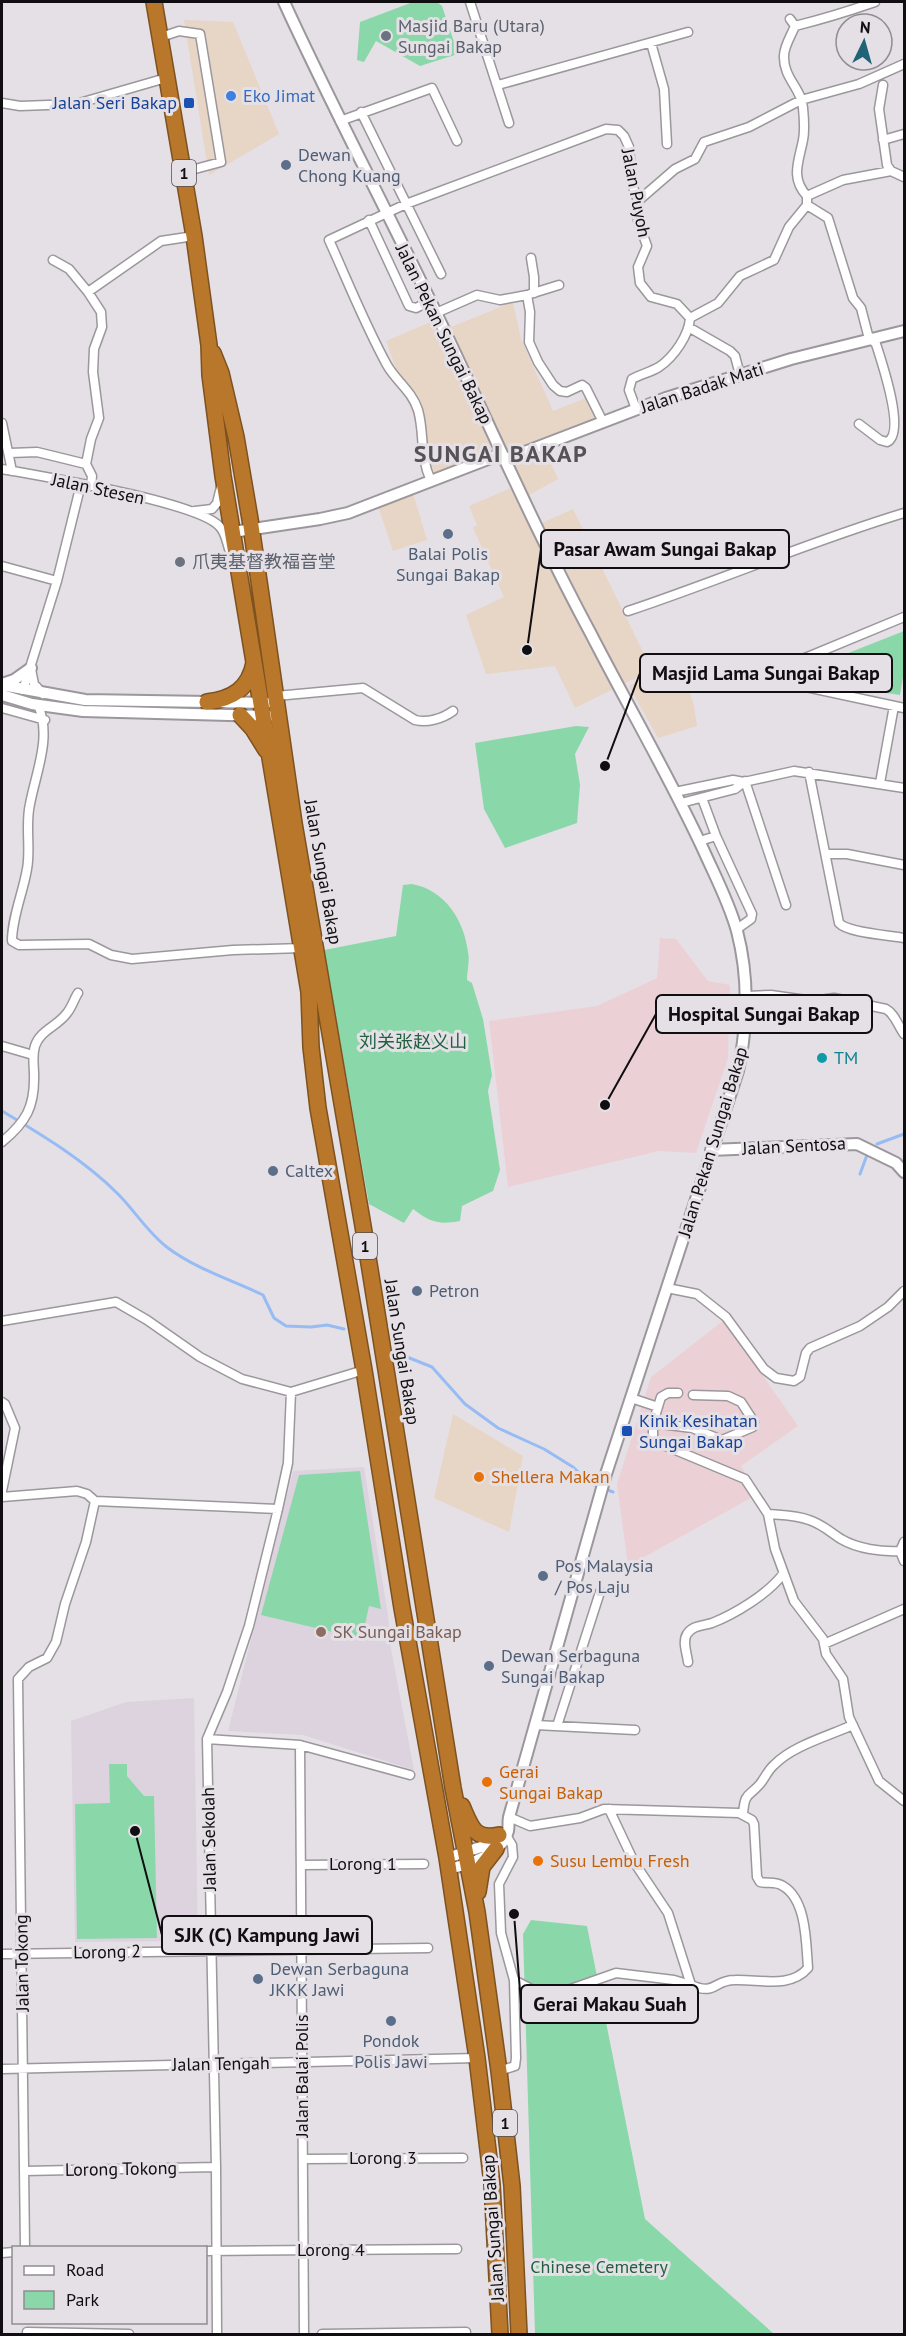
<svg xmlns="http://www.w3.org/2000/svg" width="906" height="2336" font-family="'PT Sans','Noto Sans SC',sans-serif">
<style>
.commercial{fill:#e7d5c5}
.built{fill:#dcd3de}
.medical{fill:#ebd1d5}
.green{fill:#8ad8aa}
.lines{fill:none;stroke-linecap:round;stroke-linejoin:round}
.stream{stroke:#97bcf4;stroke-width:3}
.street-casing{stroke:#9b979c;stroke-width:11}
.secondary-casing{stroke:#9b979c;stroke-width:14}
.highway-casing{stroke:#7d5221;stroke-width:18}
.street{stroke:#fff;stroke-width:8}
.secondary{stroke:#fff;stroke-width:10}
.highway{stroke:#b8772a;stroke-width:15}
.worship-dot{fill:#6b7280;stroke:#e5e0e6;stroke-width:2}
.shop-dot{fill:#3f7fe0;stroke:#e5e0e6;stroke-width:2}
.transit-dot{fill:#1a4fb4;stroke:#e5e0e6;stroke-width:2}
.service-dot{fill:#5c6f8a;stroke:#e5e0e6;stroke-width:2}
.culture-dot{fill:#0f9aa8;stroke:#e5e0e6;stroke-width:2}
.food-dot{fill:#e8710a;stroke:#e5e0e6;stroke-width:2}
.education-dot{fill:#8d6e63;stroke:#e5e0e6;stroke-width:2}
.labels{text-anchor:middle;stroke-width:6;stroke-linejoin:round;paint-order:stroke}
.shield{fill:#e5e0e6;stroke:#504d50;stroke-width:1.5}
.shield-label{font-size:16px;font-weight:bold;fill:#100e10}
.worship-label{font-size:18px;fill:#5b616d;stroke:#e5e0e6;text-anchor:start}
.shop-label{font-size:18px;fill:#366cbe;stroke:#e5e0e6;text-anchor:start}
.transit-label{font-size:18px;fill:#164399;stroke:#e5e0e6;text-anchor:end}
.service-label{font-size:18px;fill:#4e5e75;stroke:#e5e0e6;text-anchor:start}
.street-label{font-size:18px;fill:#100e10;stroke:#e5e0e6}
.park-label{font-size:18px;fill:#216140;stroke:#e5e0e6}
.culture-label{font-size:18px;fill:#0d838f;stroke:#e5e0e6;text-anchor:start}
.food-label{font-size:18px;fill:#c56008;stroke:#e5e0e6;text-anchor:start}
.education-label{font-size:18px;fill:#785e54;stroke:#e5e0e6;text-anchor:start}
.district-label{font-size:24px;font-weight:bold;letter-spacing:1.5px;fill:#555256;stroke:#e5e0e6}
.leader{fill:none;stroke:#100e10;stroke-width:2}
.callout-dot{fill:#100e10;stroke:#e5e0e6;stroke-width:2}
.callout{fill:#e5e0e6;stroke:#100e10;stroke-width:2}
.callout-label{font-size:20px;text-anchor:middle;font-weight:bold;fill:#100e10}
</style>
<rect width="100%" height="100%" fill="#e5e0e6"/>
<path class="commercial" d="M184 20 233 22 279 134 209 175Z
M513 302 521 339 553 411 586 398 597 420 544 448 558 479 529 495 542 523 573 509 648 662 640 668 642 675 575 708 555 666 486 674 466 615 504 597 473 528 477 525 469 506 511 488 493 454 435 475 386 341 445 316 451 327Z
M413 493 427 540 393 551 378 506Z
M681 660 694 706 697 726 658 738 629 686 645 676 642 668Z
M453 1414 523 1456 509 1532 434 1498Z"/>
<path class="built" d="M364 1467 388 1615 391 1649 414 1770 303 1735 228 1731 293 1471Z
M194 1698 198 1941 75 1942 71 1721 126 1702Z"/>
<path class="medical" d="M660 938 676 939 708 981 730 985 728 1058 696 1153 659 1151 508 1187 489 1021 597 1006 657 978Z
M724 1320 798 1426 741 1466 758 1494 628 1566 617 1484 651 1377Z"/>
<path class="green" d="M413 2H437L442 6 458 54 420 66 376 41 364 62 357 60 360 22Z
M904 631V671L900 695 785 678Z
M576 726 589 727 575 754 580 785 577 823 505 848 484 809 475 743Z
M412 884C445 890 464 920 468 952 470 961 467 971 467 980L472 983 483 1019 492 1075 488 1091 500 1170 493 1191 462 1206 460 1221C438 1225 430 1222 413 1209L404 1223 369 1204 324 950 396 936 403 885Z
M360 1471 381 1609 369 1606 362 1639 261 1615 299 1475Z
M109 1764H127V1776L144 1796H154L157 1938 77 1939 75 1804 110 1803Z
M531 1920 587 1926 645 2219 774 2334H535L523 1934Z"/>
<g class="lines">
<path class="stream" d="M2 1111C42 1135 84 1160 118 1194 135 1211 148 1233 168 1248 196 1269 232 1280 263 1295L274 1318 286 1326 311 1327 327 1325 344 1329
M877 1144 904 1134
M860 1174 867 1155
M397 1353 432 1367 465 1404 498 1428 544 1449 573 1467 590 1483 613 1492"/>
<defs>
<path id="street" d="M470 2 509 123
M790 19 795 26C791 36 784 46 784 56 783 78 802 89 803 108 804 118 805 130 803 140 799 161 790 178 807 196
M795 26C823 19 849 11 875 2
M161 37 179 31 200 34 221 162 184 172
M651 43 664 89 667 144
M498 85 688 32
M883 85 879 109 887 165 891 171 904 177
M2 103 20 106 76 104 166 78
M361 112 441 274
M340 121 432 88 457 141
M883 140 904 134
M638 201 675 169 695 159 704 142 749 127 801 100 859 84 904 64
M807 205 828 218 853 298 861 308 868 335 876 344C882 363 906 433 887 442L880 440 859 424
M369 220 409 306 416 308 430 301
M531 258 534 277V293
M53 260 69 269 88 292 101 312 102 327 94 349 93 372 99 418 91 439 86 464
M88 292 161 241 194 236
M530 294 559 285
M436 313 477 295 500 300 527 295 530 312 529 342 538 362 553 385 560 391 567 392 582 385 586 388 603 422
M690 318 718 303 740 276 774 260 789 227 807 205V196L843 180 891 171
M690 328 730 351 735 356 740 375
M2 423 12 471
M10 453 37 452 86 464 92 476 91 486
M2 469C40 476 200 502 220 527 225 532 227 542 229 549
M431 481C419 455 425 435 418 410 412 391 396 381 387 365 365 325 348 282 329 240L406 204 606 129 618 130 624 136 629 147 632 184 638 201V221L647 246 638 267 640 283 651 297 677 304 690 318C689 335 674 357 659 367 651 372 641 374 632 379L629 390 636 409
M195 511 212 509 217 503 221 487
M2 566 57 581
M628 611C721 580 811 541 904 513
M795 662 793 673 796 685
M31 669 34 684 43 694
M759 677 904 617
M759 677 904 708
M23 690 57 581 81 484
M276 696 363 688 415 720C427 723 442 719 453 711
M38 705C52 737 36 772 30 804 25 825 31 849 27 869 23 893 12 917 12 941L19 945 89 944 111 955 132 959 233 950 303 948
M2 708 45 720
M809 772 839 923C848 933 889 935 904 938
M745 781 786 905
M880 783 894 706
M675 792 733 780 744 782 794 771 904 788
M702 798 716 836 752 914 751 919 737 929
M681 803 735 789 744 782
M700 841 716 836
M827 854H847L904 865
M747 996 771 995 813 1001 834 998 886 1009C895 1014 898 1026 904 1034
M2 1046 33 1055
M2 1142C26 1122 35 1107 34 1074 34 1065 32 1056 35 1046 40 1030 58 1026 67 1013 72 1007 74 999 78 993
M667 1288 697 1294 726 1317 764 1369 776 1378 794 1381 800 1377 806 1353 810 1348 860 1326 888 1307 904 1291
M2 1321 116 1302 147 1320 200 1357 242 1379 291 1392 364 1370
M678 1393H668L661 1397 653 1423V1438L661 1444 745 1479 768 1514 775 1549 794 1601 823 1639 826 1654 843 1679 849 1717 879 1781 904 1801
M631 1398 658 1407
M2 1402 5 1404 15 1428 2 1491
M653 1423 692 1428 722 1440 753 1427 754 1422 741 1402 728 1396 693 1395
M2 1497 77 1491 87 1494 95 1501 86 1542 65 1604 56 1642 47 1658 29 1667 18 1679 25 2248
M95 1501 278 1509
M768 1514C781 1515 797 1515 809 1520 822 1524 830 1532 841 1539 858 1549 882 1552 900 1551
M904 1542 900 1551 904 1561
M824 1644 904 1609
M688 1662C687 1653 682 1642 687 1634 693 1625 703 1626 712 1623 735 1614 768 1594 783 1574
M535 1725 635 1730
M557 1726 600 1592
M207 1739 300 1745 410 1775
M300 1745 304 2334
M743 1814C745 1791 748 1798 760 1784 765 1778 768 1770 774 1765 792 1746 828 1736 853 1725
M509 1817 530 1826 580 1818 604 1809 739 1813 752 1820 754 1824 757 1877 760 1882C768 1884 775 1881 783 1886 807 1900 806 1944 808 1968 790 1989 760 1979 735 1980 713 1980 716 1996 691 1985L668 1913 634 1862 609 1809
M301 1865 424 1864
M2 1954 428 1948
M514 1980 537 1992H562L616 1973 674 1980 691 1985
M2 2069 477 2058
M499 2071 515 2066 516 2058 514 1980 501 1933 499 1884 513 1857 512 1845 506 1835
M303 2159 463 2158
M25 2171 216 2167
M206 2251 457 2249
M2 2253 14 2252
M27 2332 129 2334
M217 2334 216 2167 207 1739 227 1692 249 1626 278 1509 288 1463 291 1392
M322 2334 466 2332"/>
<path id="secondary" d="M284 2C332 107 387 210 437 315 488 421 535 530 591 634 628 706 669 776 703 849 715 876 729 902 737 931 749 977 748 1024 738 1071L606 1474 509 1817C508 1822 509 1827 508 1831 502 1855 469 1864 449 1869
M504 460 666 398 791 359 904 331
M233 532 320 519 348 513 501 454
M2 684 14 680 31 668
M2 685 85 700 267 703
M2 695 32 704 83 711 269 716
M711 1150 857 1144 896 1163 904 1172
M447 1858 484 1846 498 1836"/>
<path id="highway" d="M154 2 194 236 209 345 210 375 223 476 309 992 311 1047 318 1108 364 1370 402 1608 447 1858 477 2058 492 2184 500 2334
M213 353 221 373 236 437 250 519 294 823 363 1226 453 1788 477 1912 499 2071 512 2186 519 2334
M207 702C232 699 249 689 254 663
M240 715 253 729 266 750
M462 1806C471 1826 474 1841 499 1835
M478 1892 482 1867 496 1849"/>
</defs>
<use href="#street" class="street-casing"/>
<use href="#secondary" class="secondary-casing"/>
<use href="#highway" class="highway-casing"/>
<use href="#street" class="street"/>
<use href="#secondary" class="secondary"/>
<use href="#highway" class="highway"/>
</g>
<g class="worship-dot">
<circle cx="386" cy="36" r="6"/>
<circle cx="180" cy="562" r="6"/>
</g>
<circle class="shop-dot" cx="231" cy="96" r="6"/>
<g class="transit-dot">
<rect x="183" y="97" width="12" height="12" rx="3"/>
<rect x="621" y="1425" width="12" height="12" rx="3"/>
</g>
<g class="service-dot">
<circle cx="286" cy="165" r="6"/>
<circle cx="448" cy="534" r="6"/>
<circle cx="273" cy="1171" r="6"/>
<circle cx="417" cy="1291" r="6"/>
<circle cx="543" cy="1576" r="6"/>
<circle cx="489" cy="1666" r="6"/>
<circle cx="258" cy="1979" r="6"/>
<circle cx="391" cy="2021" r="6"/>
</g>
<circle class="culture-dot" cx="822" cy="1058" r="6"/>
<g class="food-dot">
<circle cx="479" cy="1477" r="6"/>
<circle cx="487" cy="1782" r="6"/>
<circle cx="538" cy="1861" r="6"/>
</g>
<circle class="education-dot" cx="321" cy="1632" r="6"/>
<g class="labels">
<g class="shield">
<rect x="172" y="160" width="24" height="26" rx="4.5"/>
<rect x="353" y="1233" width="24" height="26" rx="4.5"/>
<rect x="493" y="2110" width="24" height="26" rx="4.5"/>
</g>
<g class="shield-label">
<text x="184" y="179">1</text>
<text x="365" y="1252">1</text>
<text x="505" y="2129">1</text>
</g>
<g class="worship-label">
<text x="398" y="32">Masjid Baru (Utara)<tspan x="398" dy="21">Sungai Bakap</tspan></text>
<text x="192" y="568">爪夷基督教福音堂</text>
</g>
<g class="shop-label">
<text x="243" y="102">Eko Jimat</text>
</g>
<g class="transit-label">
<text x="177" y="109">Jalan Seri Bakap</text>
<text x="639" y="1427" text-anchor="start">Kinik Kesihatan<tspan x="639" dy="21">Sungai Bakap</tspan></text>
</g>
<g class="service-label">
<text x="298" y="161">Dewan<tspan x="298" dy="21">Chong Kuang</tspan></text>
<text x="448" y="560" text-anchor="middle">Balai Polis<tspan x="448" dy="21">Sungai Bakap</tspan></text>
<text x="285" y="1177">Caltex</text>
<text x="429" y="1297">Petron</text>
<text x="555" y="1572">Pos Malaysia<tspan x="555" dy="21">/ Pos Laju</tspan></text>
<text x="501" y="1662">Dewan Serbaguna<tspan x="501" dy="21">Sungai Bakap</tspan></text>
<text x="270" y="1975">Dewan Serbaguna<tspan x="270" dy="21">JKKK Jawi</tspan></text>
<text x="391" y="2047" text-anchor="middle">Pondok<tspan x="391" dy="21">Polis Jawi</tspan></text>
</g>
<g class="street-label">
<text transform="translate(636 193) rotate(79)" y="6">Jalan Puyoh</text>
<text transform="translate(444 334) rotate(64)" y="6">Jalan Pekan Sungai Bakap</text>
<text transform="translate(702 388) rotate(-18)" y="6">Jalan Badak Mati</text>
<text transform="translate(98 489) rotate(12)" y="6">Jalan Stesen</text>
<text transform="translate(323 872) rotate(80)" y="6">Jalan Sungai Bakap</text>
<text transform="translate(713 1142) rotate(-73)" y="6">Jalan Pekan Sungai Bakap</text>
<text transform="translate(794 1146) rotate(-3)" y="6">Jalan Sentosa</text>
<text transform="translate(402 1352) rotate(81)" y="6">Jalan Sungai Bakap</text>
<text transform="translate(209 1839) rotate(-91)" y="6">Jalan Sekolah</text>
<text x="363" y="1870">Lorong 1</text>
<text transform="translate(107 1952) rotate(-1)" y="6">Lorong 2</text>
<text transform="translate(22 1963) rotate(-91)" y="6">Jalan Tokong</text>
<text transform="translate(221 2064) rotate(-1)" y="6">Jalan Tengah</text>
<text transform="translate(302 2076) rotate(-90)" y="6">Jalan Balai Polis</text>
<text x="383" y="2164">Lorong 3</text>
<text transform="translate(121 2169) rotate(-1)" y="6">Lorong Tokong</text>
<text transform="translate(493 2228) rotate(-94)" y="6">Jalan Sungai Bakap</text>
<text x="331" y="2256">Lorong 4</text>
</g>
<g class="park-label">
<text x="413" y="1048">刘关张赵义山</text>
<text x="599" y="2273">Chinese Cemetery</text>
</g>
<g class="culture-label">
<text x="834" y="1064">TM</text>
</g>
<g class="food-label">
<text x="491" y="1483">Shellera Makan</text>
<text x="499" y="1778">Gerai<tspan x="499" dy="21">Sungai Bakap</tspan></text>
<text x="550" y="1867">Susu Lembu Fresh</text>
</g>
<g class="education-label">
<text x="333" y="1638">SK Sungai Bakap</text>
</g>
<g class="district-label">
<text x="501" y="462">SUNGAI BAKAP</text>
</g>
</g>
<path class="leader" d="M527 650L541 549M605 766L640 673M605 1105L656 1014M135 1831L162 1935M514 1914L521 2004"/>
<g class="callout-dot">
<circle cx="527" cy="650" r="6"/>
<circle cx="605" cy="766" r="6"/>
<circle cx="605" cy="1105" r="6"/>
<circle cx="135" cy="1831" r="6"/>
<circle cx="514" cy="1914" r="6"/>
</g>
<g class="callout">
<rect x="541" y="530" width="248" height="38" rx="6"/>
<rect x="640" y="654" width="252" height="38" rx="6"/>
<rect x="656" y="995" width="216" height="38" rx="6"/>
<rect x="162" y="1916" width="210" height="38" rx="6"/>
<rect x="521" y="1985" width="177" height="38" rx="6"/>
</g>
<g class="callout-label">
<text x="665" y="556">Pasar Awam Sungai Bakap</text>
<text x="766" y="680">Masjid Lama Sungai Bakap</text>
<text x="764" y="1021">Hospital Sungai Bakap</text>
<text x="267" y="1942">SJK (C) Kampung Jawi</text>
<text x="610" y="2011">Gerai Makau Suah</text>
</g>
<rect width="906" height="2336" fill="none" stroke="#100e10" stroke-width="6"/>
<rect x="12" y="2246" width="195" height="78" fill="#e5e0e6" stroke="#908c90" stroke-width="1.5"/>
<rect x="24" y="2266" width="30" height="9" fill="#ffffff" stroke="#908c90" stroke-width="1.5"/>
<text x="66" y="2276" font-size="18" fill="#100e10">Road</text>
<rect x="24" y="2291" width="30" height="18" fill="#8ad8aa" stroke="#908c90" stroke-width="1.5"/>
<text x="66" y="2306" font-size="18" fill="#100e10">Park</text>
<g transform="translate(864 42) rotate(5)"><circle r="28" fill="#e5e0e6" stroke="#908c90" stroke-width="1.5"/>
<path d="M0-4.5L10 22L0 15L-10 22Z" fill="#206276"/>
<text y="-9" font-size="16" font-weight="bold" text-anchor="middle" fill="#100e10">N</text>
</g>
</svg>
